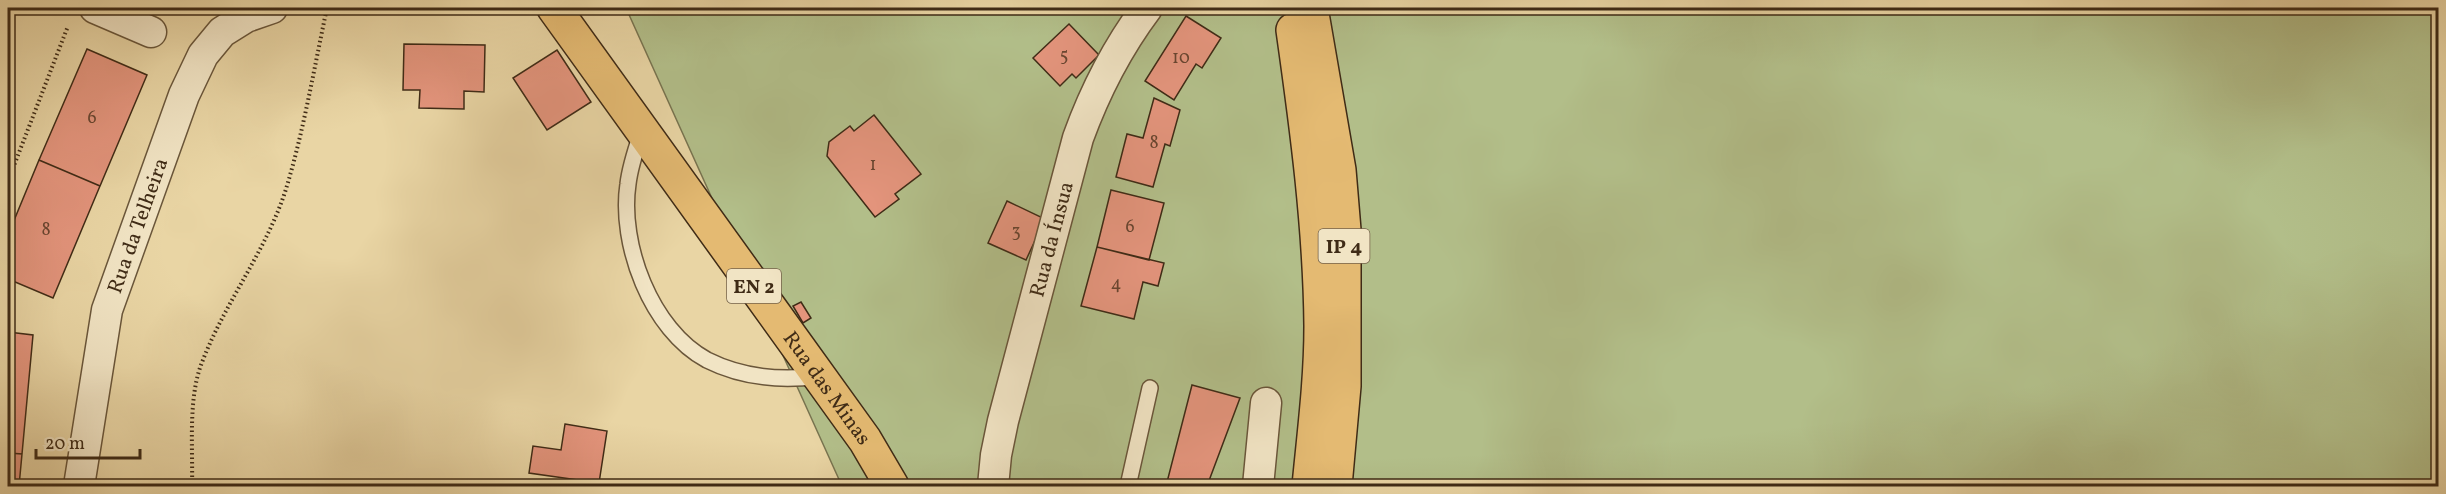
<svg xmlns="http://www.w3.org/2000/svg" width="2446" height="494" font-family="Vollkorn,serif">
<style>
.green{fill:#b2be89;stroke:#787450;stroke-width:1.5}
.building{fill:#e3947c;stroke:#3f2b16;stroke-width:1.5}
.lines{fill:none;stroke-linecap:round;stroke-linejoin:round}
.lane-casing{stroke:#6a563a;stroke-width:18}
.street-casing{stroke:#6a563a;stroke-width:33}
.primary-casing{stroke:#3f2b16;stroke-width:36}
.highway-casing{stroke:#3f2b16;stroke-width:36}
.path{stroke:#3f2b16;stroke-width:4;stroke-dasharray:1.5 3;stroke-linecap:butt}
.lane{stroke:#f1e4c4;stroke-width:15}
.street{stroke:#f1e4c4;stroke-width:30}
.primary{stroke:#e4ba72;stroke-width:33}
.highway{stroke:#e4ba72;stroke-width:33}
.labels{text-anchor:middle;stroke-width:4.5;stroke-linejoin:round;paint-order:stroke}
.number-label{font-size:18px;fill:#684530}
.shield{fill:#f1e4c4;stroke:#74624a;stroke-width:1.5}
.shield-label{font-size:20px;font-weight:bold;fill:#3f2b16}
.street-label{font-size:21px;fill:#3f2b16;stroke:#f1e4c4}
</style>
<rect width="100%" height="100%" fill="#e9d5a4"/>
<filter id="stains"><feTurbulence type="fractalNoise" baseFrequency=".00333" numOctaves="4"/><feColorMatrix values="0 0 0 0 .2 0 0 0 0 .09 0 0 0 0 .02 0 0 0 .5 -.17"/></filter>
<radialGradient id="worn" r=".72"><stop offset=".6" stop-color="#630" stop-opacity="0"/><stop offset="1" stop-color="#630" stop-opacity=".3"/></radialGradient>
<path class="green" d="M626 8H2438V486H842Z"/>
<path class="building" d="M1186 16 1221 38 1202 68 1196 64 1174 100 1145 81Z
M1069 24 1099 55 1076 78 1072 74 1060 86 1033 58Z
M404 44 485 45 484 92 464 91V109L419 108 420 90H403Z
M87 49 147 75 100 186 39 160Z
M557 50 591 102 547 130 513 78Z
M1154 98 1180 110 1170 146 1165 144 1153 187 1116 177 1127 134 1143 138Z
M874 115 921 174 895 194 899 199 875 217 827 156 829 142 850 126 854 131Z
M39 160 100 186 53 298 8 279V235Z
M1111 190 1164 203 1149 260 1097 247Z
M1007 201 1045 219 1026 260 988 243Z
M1097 247 1164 263 1158 286 1143 282 1134 319 1081 306Z
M801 302 811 318 803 323 793 306Z
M8 332 33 335 22 454 8 453Z
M1192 385 1240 398 1207 486H1166Z
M565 424 607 431 599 483 529 473 533 446 561 450Z
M8 453 22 454 19 486H8Z"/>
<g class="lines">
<defs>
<path id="lane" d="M642 131C636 149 630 166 628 184 619 244 651 330 707 360 743 378 781 381 819 376
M1128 486 1150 388"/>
<g id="street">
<path d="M95 8 151 32"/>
<path id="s1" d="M79 486 107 310 184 95 203 55 222 32 246 17 272 8"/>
<path id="s2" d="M993 486 996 455 1003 421 1078 138C1095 91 1117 48 1147 8"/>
<path d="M1258 486 1266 403"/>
</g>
<g id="primary">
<path id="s3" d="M554 8 865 440 892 486"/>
</g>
<path id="highway" d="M1311 8 1339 170 1344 230V386L1335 486
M1293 30C1307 129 1320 227 1321 326 1321 380 1314 434 1309 486"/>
</defs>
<use href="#lane" class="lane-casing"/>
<use href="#street" class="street-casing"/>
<use href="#primary" class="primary-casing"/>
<use href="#highway" class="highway-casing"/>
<path class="path" d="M8 181 68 26
M192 486C193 449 188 400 201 365 224 303 266 252 286 189 304 130 314 68 327 8"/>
<use href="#lane" class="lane"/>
<use href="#street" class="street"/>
<use href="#primary" class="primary"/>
<use href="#highway" class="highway"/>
</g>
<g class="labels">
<g class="number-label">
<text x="1064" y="61">5</text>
<text x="1181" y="63">10</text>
<text x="92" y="123">6</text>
<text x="1154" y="148">8</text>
<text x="873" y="170">1</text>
<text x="1130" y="232">6</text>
<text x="46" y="235">8</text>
<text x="1016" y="237">3</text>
<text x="1116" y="289">4</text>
</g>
<g class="shield">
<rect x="1318.5" y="229" width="51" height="34" rx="4.5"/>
<rect x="727" y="269" width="54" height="34" rx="4.5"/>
</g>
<g class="shield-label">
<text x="1344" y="253">IP 4</text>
<text x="754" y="293">EN 2</text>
</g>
<g class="street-label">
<text dy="7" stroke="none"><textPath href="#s1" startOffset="268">Rua da Telheira</textPath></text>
<text dy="7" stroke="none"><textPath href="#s2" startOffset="254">Rua da Ínsua</textPath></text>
<text dy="7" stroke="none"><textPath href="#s3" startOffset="468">Rua das Minas</textPath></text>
</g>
</g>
<rect width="2446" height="494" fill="none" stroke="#e9d5a4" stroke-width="30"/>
<rect x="9" y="9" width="2428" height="476" fill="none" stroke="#3f2b16" stroke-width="3"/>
<rect x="15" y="15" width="2416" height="464" fill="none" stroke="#3f2b16" stroke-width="1.5"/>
<path d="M36 449v9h104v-9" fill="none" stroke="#3f2b16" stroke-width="3"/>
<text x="45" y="449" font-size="18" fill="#3f2b16" stroke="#f1e4c4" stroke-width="4.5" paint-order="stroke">20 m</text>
<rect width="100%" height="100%" filter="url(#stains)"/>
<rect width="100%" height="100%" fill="url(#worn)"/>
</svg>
